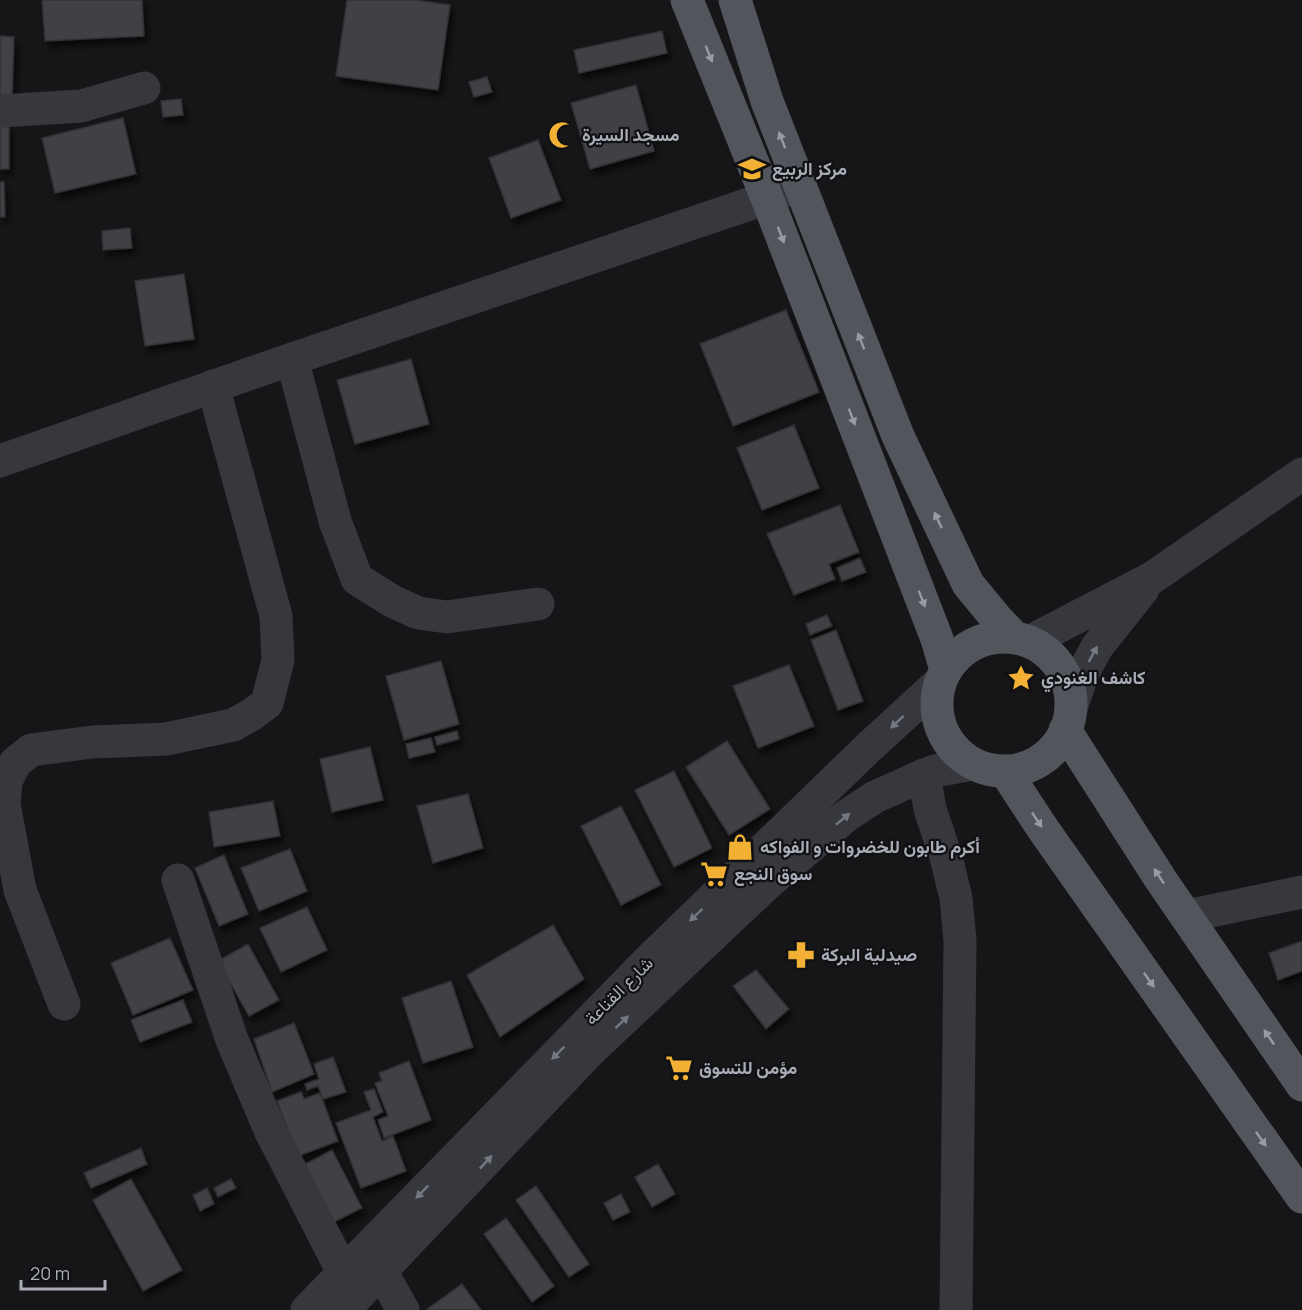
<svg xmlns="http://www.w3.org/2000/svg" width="1302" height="1310" font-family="Manrope,Vazirmatn,sans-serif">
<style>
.building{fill:#404145;stroke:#303034;stroke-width:1.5;filter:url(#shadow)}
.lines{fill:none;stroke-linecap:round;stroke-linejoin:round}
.minor{stroke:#37383d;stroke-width:33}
.major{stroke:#53555c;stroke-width:33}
.oneway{fill:#979ba6}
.oneway2{fill:#757881}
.labels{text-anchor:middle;stroke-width:4.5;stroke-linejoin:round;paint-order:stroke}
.poi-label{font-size:18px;font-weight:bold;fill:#a8adb8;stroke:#111113;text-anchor:start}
.street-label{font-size:18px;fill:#a8adb8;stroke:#111113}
</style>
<defs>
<filter id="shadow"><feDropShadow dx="3.5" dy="6" stdDeviation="3" flood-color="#0009"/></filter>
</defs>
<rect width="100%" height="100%" fill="#161618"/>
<path class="building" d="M42 0H142L144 36 45 41Z
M347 0H416L450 5 438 90 336 76Z
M662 31 667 53 579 73 574 50Z
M0 36 14 37 12 100 0 99Z
M487 77 492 92 474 97 469 82Z
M636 85 654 151 590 169 571 103Z
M181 99 183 115 163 117 161 101Z
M123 118 136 174 55 193 42 138Z
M0 125H9V169H0Z
M538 140 561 200 511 218 489 158Z
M0 182H4L5 217H0Z
M130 228 132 248 103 250 102 231Z
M184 274 194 339 145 346 135 281Z
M786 310 819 392 733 426 700 344Z
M411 359 429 424 355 444 337 380Z
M794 425 819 488 762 510 737 448Z
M840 505 859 552 829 564 835 579 794 595 767 534Z
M860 558 866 572 842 581 837 568Z
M827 615 832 626 810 635 806 624Z
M836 630 863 701 838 710 811 640Z
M441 661 459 724 404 740 386 676Z
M789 665 814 726 758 748 733 686Z
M457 731 459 739 437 745 435 737Z
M431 738 435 752 409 758 406 744Z
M727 741 770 809 729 835 686 767Z
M370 747 383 800 332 812 320 759Z
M674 771 712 848 674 867 635 790Z
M468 794 483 848 433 863 417 806Z
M273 801 280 836 214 847 209 812Z
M621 806 661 885 621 905 581 826Z
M290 849 307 891 259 911 241 868Z
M224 855 248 914 219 926 195 868Z
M307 907 327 950 281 972 260 928Z
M553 925 584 979 500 1037 467 975Z
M170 938 193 990 133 1015 111 963Z
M1302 941V971L1278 980 1269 953Z
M248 944 279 1000 249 1016 218 961Z
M756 970 789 1009 766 1029 733 986Z
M451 981 473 1047 423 1063 402 998Z
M183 1000 192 1022 140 1042 131 1020Z
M294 1023 314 1074 272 1092 254 1039Z
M333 1057 346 1092 323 1099 318 1086 307 1090 305 1084 319 1079 314 1064Z
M409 1061 431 1120 384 1138 378 1120 388 1116 375 1083 382 1081 379 1073Z
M374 1089 383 1112 373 1117 382 1141 393 1136 406 1171 361 1188 336 1123 371 1110 364 1092Z
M301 1092 304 1099 320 1093 338 1141 298 1156 277 1101Z
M141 1148 147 1164 91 1188 84 1173Z
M332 1150 362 1208 330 1224 300 1167Z
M658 1164 675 1194 652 1207 635 1177Z
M131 1179 182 1270 143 1291 93 1200Z
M231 1179 236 1188 218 1197 214 1188Z
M536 1186 589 1264 569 1277 516 1200Z
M207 1188 214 1204 200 1211 193 1195Z
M621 1194 630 1212 613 1220 604 1203Z
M506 1218 554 1286 532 1302 484 1234Z
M462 1284 481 1310H426Z"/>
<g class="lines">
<path class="minor" d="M0 111 81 106 144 88
M292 359 335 521 357 579 392 601 418 613 447 617 538 604
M0 461 292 359 767 198 799 185
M1029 642 1152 578 1302 474
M1071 708 1082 675 1097 647 1143 589
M924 775 930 809 946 857 956 898 960 941 956 1310
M178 880 232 1040 271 1132 344 1274
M1187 916 1302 892
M64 1004 20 890 4 804 6 781 15 763 31 750 92 742 166 739 233 725 251 715 267 703 278 660 276 616 213 386
M381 1271 403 1310
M307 1310 650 959 868 748 940 682
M344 1310 590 1051 767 884 846 816 875 797 924 775 935 771 973 764"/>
<path class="major" d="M687 0 767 198 937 639 946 670
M735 0 767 101 898 436 968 584 996 618 1015 638
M937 704a67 67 0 1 1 134 0a67 67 0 1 1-134 0Z
M1065 730 1161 880 1302 1085
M1005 771 1043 829 1302 1197"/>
</g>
<defs><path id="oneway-solid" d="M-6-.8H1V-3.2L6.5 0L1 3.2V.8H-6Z" transform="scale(1.5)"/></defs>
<g class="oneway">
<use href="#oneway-solid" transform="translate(709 54) rotate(68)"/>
<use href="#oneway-solid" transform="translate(782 140) rotate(-111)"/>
<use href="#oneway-solid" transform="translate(781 235) rotate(69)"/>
<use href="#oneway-solid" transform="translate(861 341) rotate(-111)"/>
<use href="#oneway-solid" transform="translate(852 417) rotate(69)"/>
<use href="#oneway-solid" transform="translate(938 520) rotate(-115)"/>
<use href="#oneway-solid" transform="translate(922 599) rotate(69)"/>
<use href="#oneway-solid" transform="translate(1037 820) rotate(56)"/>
<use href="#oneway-solid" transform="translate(1159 876) rotate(-123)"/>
<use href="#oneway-solid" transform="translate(1149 980) rotate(55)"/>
<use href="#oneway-solid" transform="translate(1269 1037) rotate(-124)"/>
<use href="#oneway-solid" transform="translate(1261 1139) rotate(55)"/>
</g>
<g class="oneway2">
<use href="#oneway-solid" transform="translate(1093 654) rotate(-62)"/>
<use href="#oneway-solid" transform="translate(897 722) rotate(137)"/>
<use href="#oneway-solid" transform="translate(843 819) rotate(-39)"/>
<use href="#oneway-solid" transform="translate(696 915) rotate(136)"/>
<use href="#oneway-solid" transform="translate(622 1022) rotate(-43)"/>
<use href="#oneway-solid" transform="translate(558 1053) rotate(135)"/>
<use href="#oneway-solid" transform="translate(486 1162) rotate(-47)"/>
<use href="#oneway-solid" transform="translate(422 1192) rotate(134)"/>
</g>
<defs>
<symbol id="mosque-bare" viewBox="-9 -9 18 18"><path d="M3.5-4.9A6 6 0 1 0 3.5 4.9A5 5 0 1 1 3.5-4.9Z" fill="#f2b134" stroke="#111113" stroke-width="2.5" paint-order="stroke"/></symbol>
<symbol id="school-bare" viewBox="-9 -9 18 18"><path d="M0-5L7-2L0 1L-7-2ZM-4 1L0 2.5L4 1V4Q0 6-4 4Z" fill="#f2b134" stroke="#111113" stroke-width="2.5" paint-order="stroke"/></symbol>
<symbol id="sight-bare" viewBox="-9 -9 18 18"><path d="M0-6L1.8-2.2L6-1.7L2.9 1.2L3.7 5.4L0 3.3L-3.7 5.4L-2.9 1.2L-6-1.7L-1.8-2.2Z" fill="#f2b134" stroke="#111113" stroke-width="2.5" paint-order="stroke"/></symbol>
<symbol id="shop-bare" viewBox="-9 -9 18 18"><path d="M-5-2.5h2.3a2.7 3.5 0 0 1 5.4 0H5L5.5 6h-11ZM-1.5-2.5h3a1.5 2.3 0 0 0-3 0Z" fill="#f2b134" stroke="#111113" stroke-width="2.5" paint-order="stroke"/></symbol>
<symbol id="supermarket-bare" viewBox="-9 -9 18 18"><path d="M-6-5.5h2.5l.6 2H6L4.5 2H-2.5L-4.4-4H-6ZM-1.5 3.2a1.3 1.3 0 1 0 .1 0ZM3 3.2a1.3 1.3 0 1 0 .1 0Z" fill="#f2b134" stroke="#111113" stroke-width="2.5" paint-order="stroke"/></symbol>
<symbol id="pharmacy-bare" viewBox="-9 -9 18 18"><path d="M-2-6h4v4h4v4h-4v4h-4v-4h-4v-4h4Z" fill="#f2b134" stroke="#111113" stroke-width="2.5" paint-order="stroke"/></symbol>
</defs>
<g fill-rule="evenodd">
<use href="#mosque-bare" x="543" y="116" width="38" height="38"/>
<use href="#school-bare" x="733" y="150" width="38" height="38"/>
<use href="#sight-bare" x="1002" y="659" width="38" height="38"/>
<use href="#shop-bare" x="721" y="828" width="38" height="38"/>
<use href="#supermarket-bare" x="695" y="855" width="38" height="38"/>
<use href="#pharmacy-bare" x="782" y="936" width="38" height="38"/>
<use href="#supermarket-bare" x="660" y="1049" width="38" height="38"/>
</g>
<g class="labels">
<g class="poi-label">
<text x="582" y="141">مسجد السيرة</text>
<text x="772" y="175">مركز الربيع</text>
<text x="1041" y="684">كاشف الغنودي</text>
<text x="760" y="853">أكرم طابون للخضروات و الفواكه</text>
<text x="734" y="880">سوق النجع</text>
<text x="821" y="961">صيدلية البركة</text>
<text x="699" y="1074">مؤمن للتسوق</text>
</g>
<g class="street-label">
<text transform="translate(619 991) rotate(-45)" y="6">شارع القناعة</text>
</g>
</g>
<path d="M21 1280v9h84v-9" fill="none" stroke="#a8adb8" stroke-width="3"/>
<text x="30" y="1280" font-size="18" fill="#a8adb8" stroke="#111113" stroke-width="4.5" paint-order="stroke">20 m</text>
</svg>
